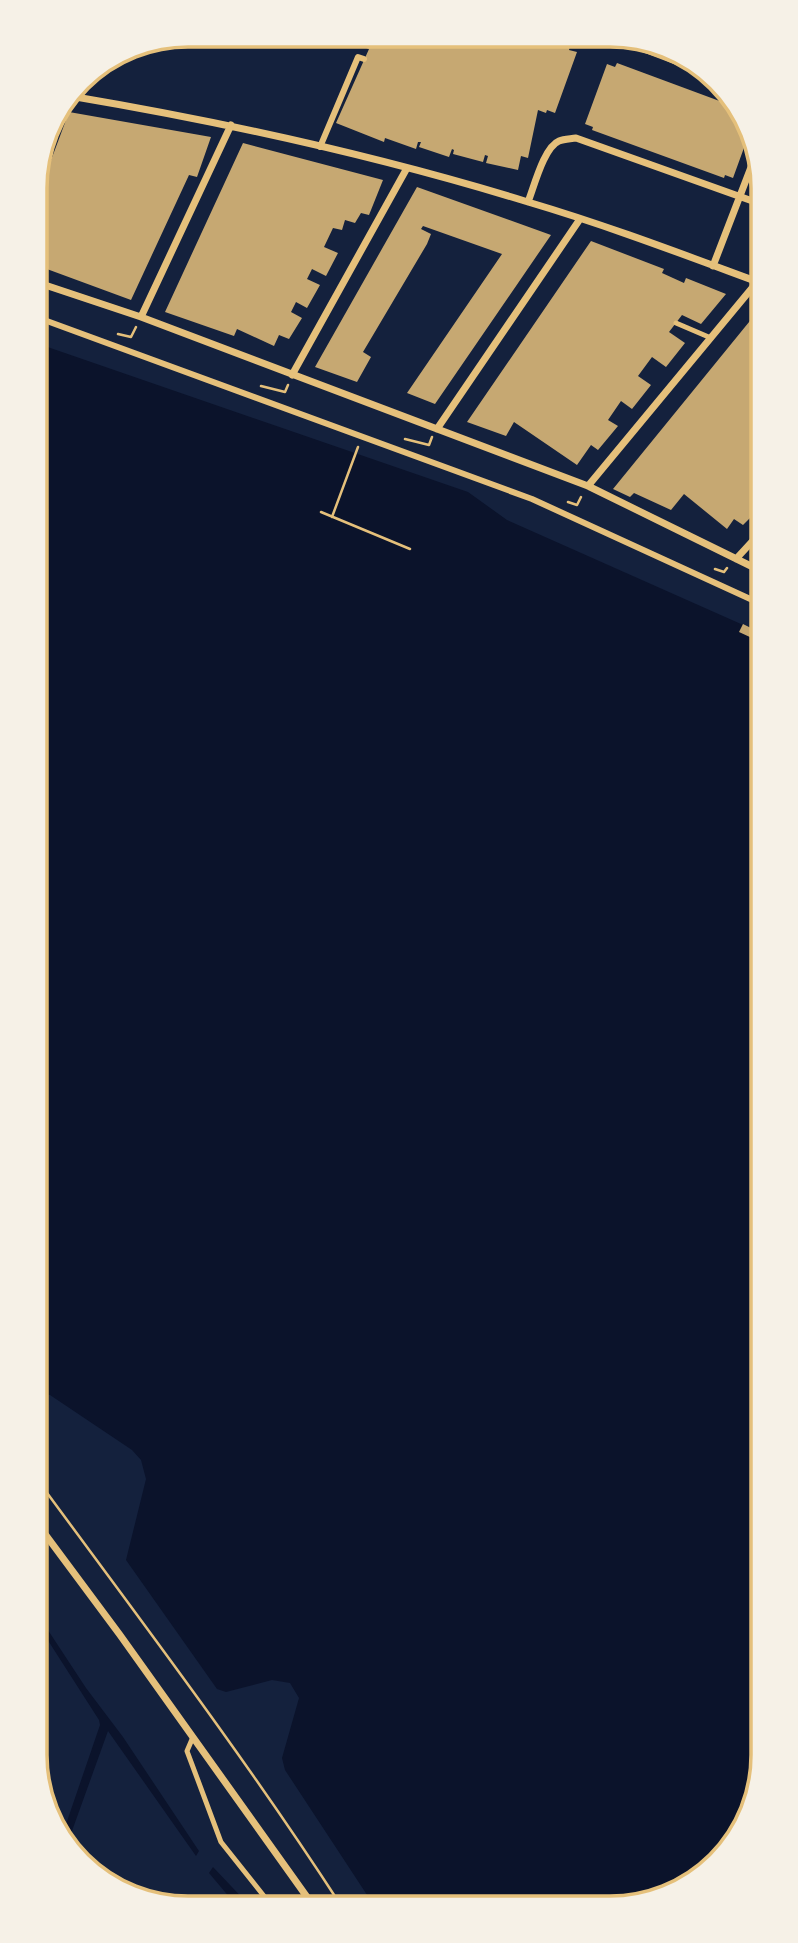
<svg xmlns="http://www.w3.org/2000/svg" width="798" height="1943" font-family="Roboto,sans-serif">
<style>
.water{fill:#0b132b}
.building{fill:#c6a872}
.lines{fill:none;stroke-linecap:round;stroke-linejoin:round}
.path{stroke:#e5c07b;stroke-width:2.5}
.service{stroke:#e5c07b;stroke-width:5}
.pedestrian{stroke:#e5c07b;stroke-width:6}
.minor{stroke:#e5c07b;stroke-width:7}
.rim{fill:none;stroke:#e5c07b;stroke-width:3.5}
</style>
<rect width="100%" height="100%" fill="#14213d"/>
<path class="water" d="M36 343 468 492 507 520 759 632 763 1765 725 1856 649 1903 373 1904 285 1770 282 1758 299 1698 290 1683 272 1680 226 1692 217 1689 126 1560 146 1479 141 1460 132 1450 50 1395 39 1394Z
M40 1618 86 1688 123 1737 199 1851 196 1856 108 1731 68 1842 63 1833 100 1725 99 1720 40 1628Z
M213 1867 249 1905H236L209 1873Z"/>
<path class="building" d="M349 36 546 37 570 46 569 50 577 52 555 113 547 110 546 113 538 110 528 158 521 156 518 170 486 163 488 156 485 155 483 162 453 154 454 150 452 149 449 157 419 147 421 142H418L416 149 385 138 384 142 336 123 369 49 347 41Z
M617 63 733 106 749 134 733 178 725 175 724 178 592 130 593 127 585 124 607 64 615 67Z
M69 112 211 137 197 177 189 175 131 300 36 265 35 203Z
M243 143 383 180 369 215 361 213 355 223 345 220 342 230 333 228 324 247 338 253 326 276 312 269 307 279 320 285 307 308 296 302 291 312 302 318 289 339 279 335 274 346 237 329 234 336 165 312Z
M417 187 551 235 435 404 407 393 502 254 423 226 421 229 431 234 427 244 363 352 371 357 357 382 315 367Z
M591 241 664 269 662 273 684 283 686 278 726 294 701 324 682 315 669 332 685 343 666 367 652 357 638 376 651 385 632 409 621 401 608 420 618 426 598 450 591 445 577 465 514 422 506 436 467 422Z
M758 311 759 489 752 498 759 503V509L743 525 734 519 727 529 684 494 671 510 634 493 630 497 613 489Z
M743 624 755 630 752 638 739 632Z"/>
<g class="lines">
<path class="path" d="M118 334 131 337 136 327
M261 386 285 392 288 385
M405 439 429 445 432 437
M568 502 577 505 581 497
M321 512 410 549
M332 517 358 447
M715 569 724 572 727 568
M39 1482C142 1622 246 1759 340 1904"/>
<path class="service" d="M676 323 711 338
M193 1737 187 1751 221 1842 271 1905"/>
<path class="pedestrian" d="M320 147 358 57 364 59
M36 317 532 499 759 603"/>
<path class="minor" d="M615 38 702 71
M70 96C224 122 379 156 528 202 606 225 682 254 758 282
M528 202C534 187 544 147 559 141 564 139 570 139 576 138L758 203
M713 266 758 149
M36 282 141 317 588 486 759 570
M141 317 231 125
M292 375 407 168
M437 429 580 219
M588 486 757 282
M736 559 759 534
M39 1526 120 1635 312 1904"/>
</g>
<path d="M0 0H798V1943H0ZM188 47H610A141 141 0 0 1 751 188V1755A141 141 0 0 1 610 1896H188A141 141 0 0 1 47 1755V188A141 141 0 0 1 188 47Z" fill="#f6f1e7" fill-rule="evenodd"/>
<path class="rim" d="M188 47H610A141 141 0 0 1 751 188V1755A141 141 0 0 1 610 1896H188A141 141 0 0 1 47 1755V188A141 141 0 0 1 188 47Z"/>
</svg>
